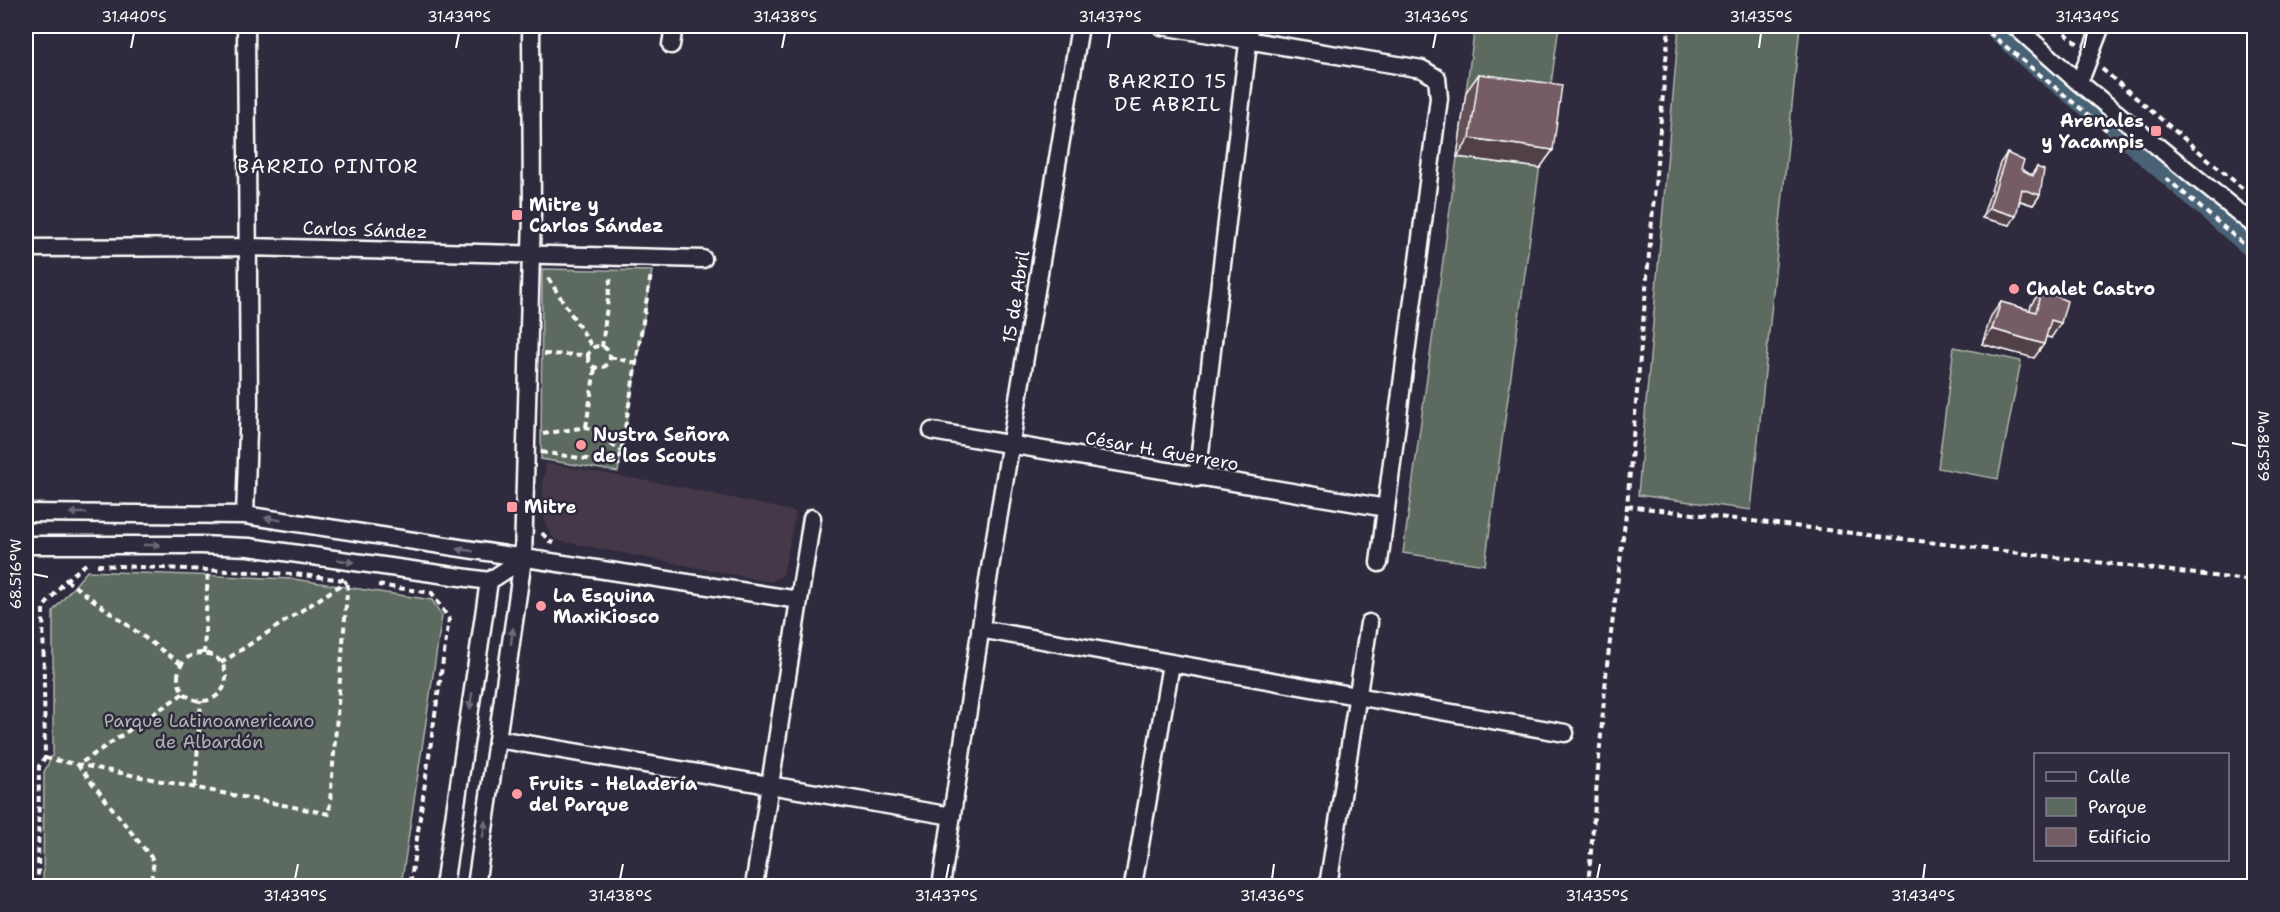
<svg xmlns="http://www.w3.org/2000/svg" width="2280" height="912" font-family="'Shantell Sans',sans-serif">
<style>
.built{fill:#443949}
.green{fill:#5d6a5f;stroke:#aeb4af;stroke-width:1.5}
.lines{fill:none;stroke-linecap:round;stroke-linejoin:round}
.canal{stroke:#4a6275;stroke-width:20}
.street-casing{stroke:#fff;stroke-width:21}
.path{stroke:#fff;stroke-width:4;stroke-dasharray:6 4.5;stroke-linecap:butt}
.street{stroke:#2f2a3d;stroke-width:16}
.wall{fill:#644f57;stroke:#fff;stroke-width:1.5}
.shaded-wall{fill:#514047;stroke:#fff;stroke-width:1.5}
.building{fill:#745c65;stroke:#fff;stroke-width:1.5}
.oneway{fill:#6d6a77}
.ticks{fill:none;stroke:#fff;stroke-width:2}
.poi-dot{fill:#ff9aa2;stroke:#2f2a3d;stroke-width:2}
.labels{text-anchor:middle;stroke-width:5;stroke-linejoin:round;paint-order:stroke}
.poi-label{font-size:18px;font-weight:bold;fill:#fff;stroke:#2f2a3d;text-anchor:start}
.street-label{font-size:18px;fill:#fff;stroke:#2f2a3d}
.park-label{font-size:18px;fill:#aeb4af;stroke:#2f2a3d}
.neighbourhood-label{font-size:20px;letter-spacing:1.5px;fill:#fff;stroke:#2f2a3d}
.neatline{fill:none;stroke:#fff;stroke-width:2}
.ticks-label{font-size:15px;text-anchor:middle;fill:#fff}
</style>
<rect width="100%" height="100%" fill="#2f2a3d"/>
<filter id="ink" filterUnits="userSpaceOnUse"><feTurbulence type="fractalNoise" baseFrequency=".0167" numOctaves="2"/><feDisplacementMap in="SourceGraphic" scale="12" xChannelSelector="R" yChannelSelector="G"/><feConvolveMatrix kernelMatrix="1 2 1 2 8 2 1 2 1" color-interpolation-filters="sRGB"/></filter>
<g filter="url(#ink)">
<path class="built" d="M546 463 686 488 796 512 783 575 771 582 555 540 546 526 543 504V482Z"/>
<path class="green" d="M1475 26H1559L1485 565 1403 553Z
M1679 26H1800L1751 510 1638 495Z
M542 269 652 271 618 472 541 459Z
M1954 347 2021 361 1998 479 1938 468Z
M87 571 293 579 432 600 442 616 401 886H43L44 772 53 754V611Z"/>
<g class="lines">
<path class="canal" d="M1992 26 2028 59 2091 110
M2116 130 2254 250"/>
<defs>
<path id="street" d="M1161 26 1422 69 1437 78 1439 98 1379 563
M2015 26 2077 81 2254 225
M671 45 674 26
M2077 81 2083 73 2101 26
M26 248 248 247 703 259
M932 431 1386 508
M1197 478 1250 26
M26 513 245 515 799 600
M245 515 249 404 246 26
M26 545H200L249 547 489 581
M980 629 1565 733
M497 739 952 816
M444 886 489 581 523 559
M476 886 523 559 532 214 531 26
M754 886 812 518
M941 886 989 574 1080 26
M1133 886 1171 664
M1328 886 1369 623"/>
</defs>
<use href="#street" class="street-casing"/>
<path class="path" d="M1981 26 2109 132
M2057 26 2078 44
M2102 69 2254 198
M2166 178 2254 253
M548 278 593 348
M588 357a11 11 0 1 1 22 0a11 11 0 1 1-22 0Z
M602 347 611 274
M544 354 588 355
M610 357 636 363
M586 427 595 368
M543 434 586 427 621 451
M541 452 619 464 651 274
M1627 506 2254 581
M542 533 550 542 554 543
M97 565 294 574 344 580
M66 580 182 665
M378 585 432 593 449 619 410 886
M178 677a24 24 0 1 1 48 0a24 24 0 1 1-48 0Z
M204 654 208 570
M221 663 347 581
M45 758 329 814 348 581
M195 787 201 701
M38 886 39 766 45 758 43 608 66 580 86 564
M143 886 151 881 154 861 78 765 184 693
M1588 886 1607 665 1627 506 1669 26"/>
<use href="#street" class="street"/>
</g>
<path class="wall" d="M1479 74 1553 150 1540 168 1457 157 1466 92Z
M2007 153 2021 169 2031 175 2037 167 2040 195 2033 205 2020 201 2010 225 1982 218 2000 163Z
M2041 290 2051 338 2046 336 2044 344 2034 358 1982 344 1991 316 2001 302 2030 310 2031 305Z"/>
<path class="shaded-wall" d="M1470 138 1553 150 1540 168 1457 157Z
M2022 189 2040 195 2033 205 2015 199Z
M1989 208 2016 216 2010 225 1982 218Z
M2051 320 2061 323 2051 338 2041 335Z
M1992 329 2044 344 2034 358 1982 344Z"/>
<path class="building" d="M1479 74 1562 85 1553 150 1470 138Z
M2007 153 2024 161 2021 169 2033 176 2037 167 2044 170 2040 195 2022 189 2016 216 1989 208Z
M2041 290 2067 301 2061 323 2051 320 2044 344 1992 329 2001 302 2036 312Z"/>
<defs><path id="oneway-solid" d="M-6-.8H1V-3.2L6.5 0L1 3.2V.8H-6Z" transform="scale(1.5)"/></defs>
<g class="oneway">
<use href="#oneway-solid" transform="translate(78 513) rotate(-180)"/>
<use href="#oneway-solid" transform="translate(273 519) rotate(-171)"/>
<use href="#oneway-solid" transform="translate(152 545)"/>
<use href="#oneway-solid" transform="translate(465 550) rotate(-171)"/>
<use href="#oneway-solid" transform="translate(346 561) rotate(8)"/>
<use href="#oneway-solid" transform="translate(512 636) rotate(-82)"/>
<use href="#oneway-solid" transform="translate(471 701) rotate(98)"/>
<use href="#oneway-solid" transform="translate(484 829) rotate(-82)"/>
</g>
</g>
<path class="ticks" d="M131 48 134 33M456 48 459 33M782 48 785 33M1108 48 1110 33M1433 48 1436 33M1759 48 1761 33M2084 48 2087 33M2232 443 2247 446M33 574 48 577M295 879 298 864M620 879 623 864M946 879 949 864M1272 879 1274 864M1597 879 1600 864M1923 879 1925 864"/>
<g class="poi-dot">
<rect x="2150" y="125" width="12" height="12" rx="3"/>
<rect x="511" y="209" width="12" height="12" rx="3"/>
<circle cx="2014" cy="289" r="6"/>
<circle cx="581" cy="445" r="6"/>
<rect x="506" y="501" width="12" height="12" rx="3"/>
<circle cx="541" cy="606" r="6"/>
<circle cx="517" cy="794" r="6"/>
</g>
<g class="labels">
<g class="poi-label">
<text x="2144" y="127" text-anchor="end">Arenales<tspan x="2144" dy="21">y Yacampis</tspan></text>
<text x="529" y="211">Mitre y<tspan x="529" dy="21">Carlos Sández</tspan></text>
<text x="2026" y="295">Chalet Castro</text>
<text x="593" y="441">Nustra Señora<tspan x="593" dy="21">de los Scouts</tspan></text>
<text x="524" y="513">Mitre</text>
<text x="553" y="602">La Esquina<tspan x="553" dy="21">MaxiKiosco</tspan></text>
<text x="529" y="790">Fruits - Heladería<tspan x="529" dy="21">del Parque</tspan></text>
</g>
<g class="street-label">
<text transform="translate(365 230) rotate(2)" y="6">Carlos Sández</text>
<text transform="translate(1016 297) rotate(-81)" y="6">15 de Abril</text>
<text transform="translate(1162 451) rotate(10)" y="6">César H. Guerrero</text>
</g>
<g class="park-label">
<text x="209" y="727">Parque Latinoamericano<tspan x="209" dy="21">de Albardón</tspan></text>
</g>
<g class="neighbourhood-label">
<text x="1168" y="88">BARRIO 15<tspan x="1168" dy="23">DE ABRIL</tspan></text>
<text x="328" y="173">BARRIO PINTOR</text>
</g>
</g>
<rect width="2280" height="912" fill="none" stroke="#2f2a3d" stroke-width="66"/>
<rect x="2034" y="753" width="195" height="108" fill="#2f2a3d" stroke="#827f8b" stroke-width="1.5"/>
<rect x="2046" y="772" width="30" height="9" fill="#2f2a3d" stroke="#827f8b" stroke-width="1.5"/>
<text x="2088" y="783" font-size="18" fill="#ffffff">Calle</text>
<rect x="2046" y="798" width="30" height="18" fill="#5d6a5f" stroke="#827f8b" stroke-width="1.5"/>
<text x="2088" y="813" font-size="18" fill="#ffffff">Parque</text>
<rect x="2046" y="828" width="30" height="18" fill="#745c65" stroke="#827f8b" stroke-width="1.5"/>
<text x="2088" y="843" font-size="18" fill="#ffffff">Edificio</text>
<rect x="33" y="33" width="2214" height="846" class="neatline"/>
<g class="ticks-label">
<text x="134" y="22">31.440°S</text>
<text x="459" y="22">31.439°S</text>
<text x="785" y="22">31.438°S</text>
<text x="1110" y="22">31.437°S</text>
<text x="1436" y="22">31.436°S</text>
<text x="1761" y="22">31.435°S</text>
<text x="2087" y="22">31.434°S</text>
<text transform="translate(2264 446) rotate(-90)" y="5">68.518°W</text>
<text transform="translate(16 574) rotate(-90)" y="5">68.516°W</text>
<text x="295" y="901">31.439°S</text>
<text x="620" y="901">31.438°S</text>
<text x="946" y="901">31.437°S</text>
<text x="1272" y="901">31.436°S</text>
<text x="1597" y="901">31.435°S</text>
<text x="1923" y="901">31.434°S</text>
</g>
</svg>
